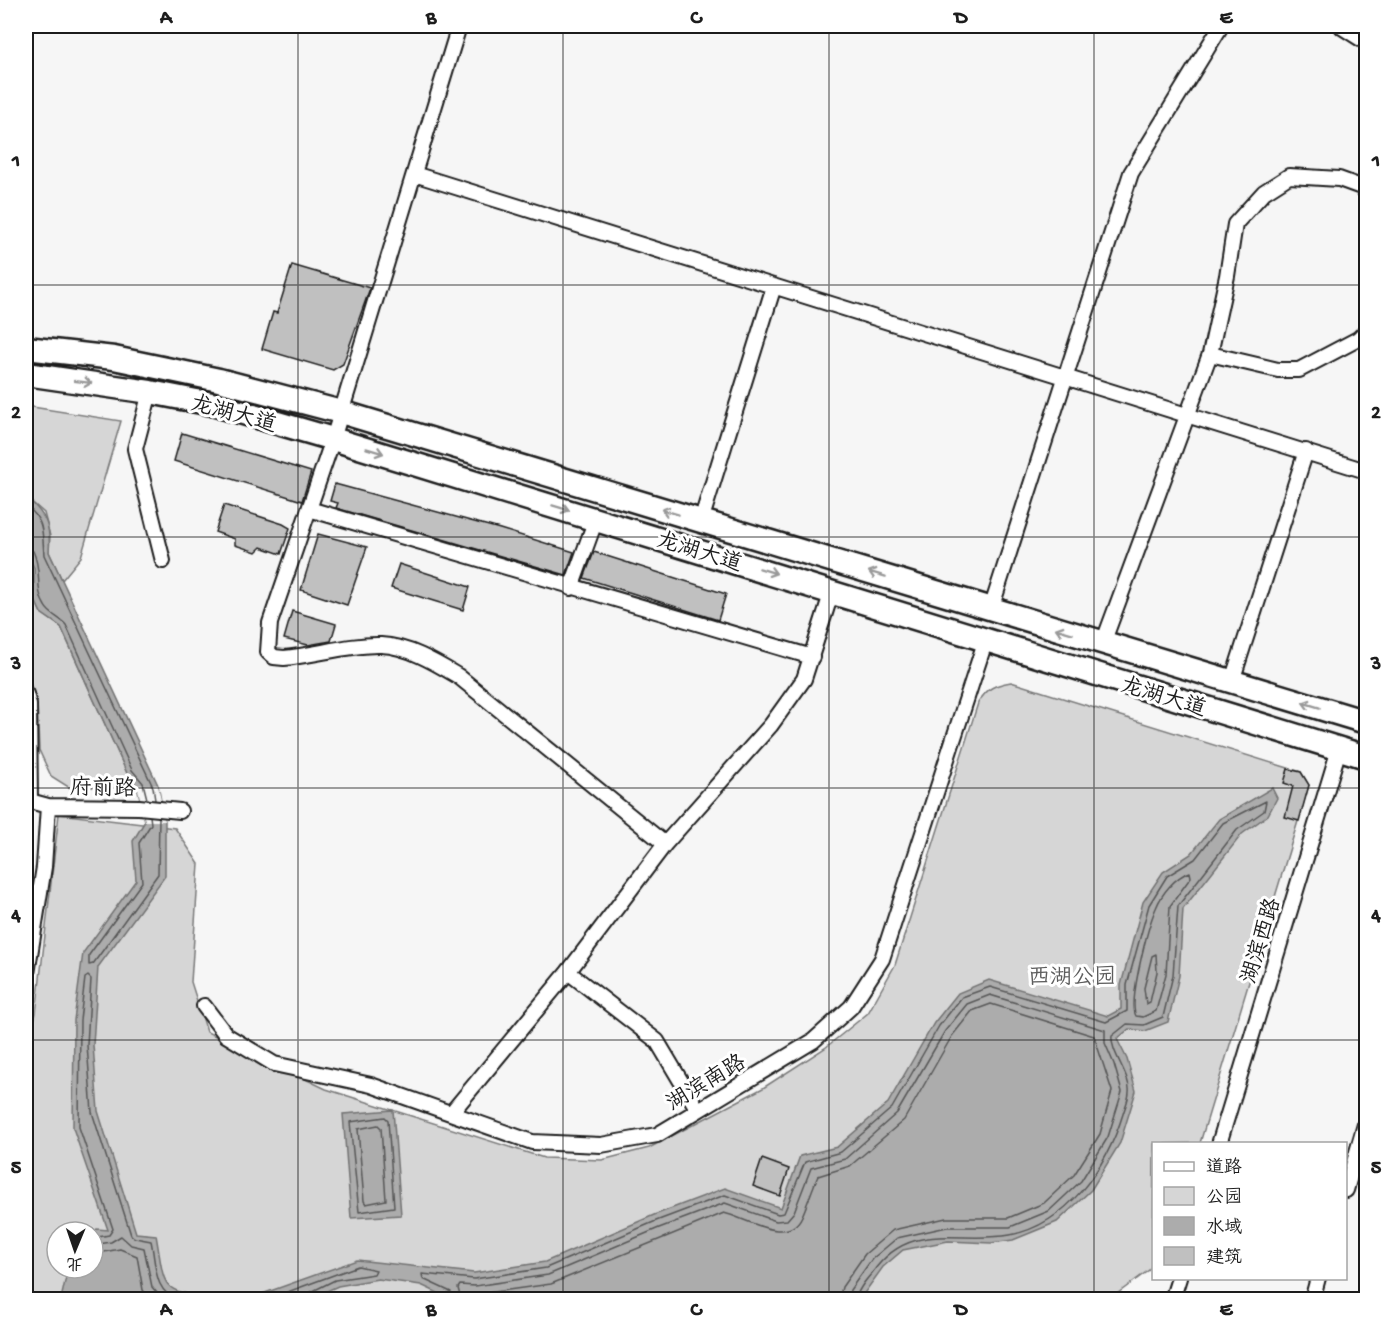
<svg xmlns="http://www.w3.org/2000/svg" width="1392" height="1325" font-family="'Gochi Hand','LXGW WenKai TC',sans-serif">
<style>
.green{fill:#d6d6d6;stroke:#797979;stroke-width:1.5;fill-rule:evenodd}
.water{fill:#acacac;stroke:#727272;stroke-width:1.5}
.pier{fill:#f6f6f6}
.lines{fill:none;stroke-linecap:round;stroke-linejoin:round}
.shore{stroke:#565656;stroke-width:1.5}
.building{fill:#c0c0c0;stroke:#1c1c1c;stroke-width:1.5}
.minor-casing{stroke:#1c1c1c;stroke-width:18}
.tertiary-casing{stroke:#1c1c1c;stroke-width:22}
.primary-casing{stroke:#1c1c1c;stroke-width:27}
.minor{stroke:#fff;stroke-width:14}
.tertiary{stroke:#fff;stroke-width:18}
.primary{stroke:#fff;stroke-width:22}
.oneway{stroke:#999}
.grid{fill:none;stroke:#1c1c1c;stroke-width:1.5;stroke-opacity:0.55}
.labels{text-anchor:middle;stroke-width:6;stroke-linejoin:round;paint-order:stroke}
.street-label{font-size:22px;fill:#1c1c1c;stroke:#fff}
.park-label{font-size:22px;fill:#5d5d5d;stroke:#fff}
.neatline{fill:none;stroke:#1c1c1c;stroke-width:2}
.grid-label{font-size:20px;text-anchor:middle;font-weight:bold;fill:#1c1c1c}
</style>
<rect width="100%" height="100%" fill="#f6f6f6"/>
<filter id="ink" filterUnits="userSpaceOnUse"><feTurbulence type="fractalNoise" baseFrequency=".0167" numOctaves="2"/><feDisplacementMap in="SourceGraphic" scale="12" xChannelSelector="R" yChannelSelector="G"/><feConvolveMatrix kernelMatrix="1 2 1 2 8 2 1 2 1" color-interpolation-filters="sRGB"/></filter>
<g filter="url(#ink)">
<path class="green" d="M26 406 121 421 81 557 62 580 49 552 50 536 44 513 26 497Z
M26 549 34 568V598L41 613 61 627 127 773 137 785 70 788 51 776 39 750 37 703 26 671Z
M1011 682 1301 772 1309 785 1200 1143 1154 1144 1153 1264 1149 1270 1110 1299 26 1300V1052L36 1013 59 814 175 828 199 864 191 982 207 1032 326 1089 544 1158 602 1160 649 1148 763 1088 825 1048 868 1013 895 965 978 703C987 688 994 685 1011 682ZM57 1232H93V1268H57Z"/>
<path class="water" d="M26 497C46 515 51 525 49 552L158 785 165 821V876L98 967 93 1045 98 1111 136 1233 156 1235C166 1291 158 1290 216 1299H61L68 1268H93V1232L97 1229 108 1230 73 1128 74 1020 83 953 136 880 133 841 145 821 137 786 127 773 61 627 41 613 34 598V568L26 549Z
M1272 788 1277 798 1268 815 1242 834 1183 909 1179 976 1168 1022 1145 1031 1129 1029 1117 1039 1127 1059 1136 1091 1120 1143 1091 1190 1057 1222 1013 1240 991 1243 948 1241 903 1250 883 1267 860 1299 453 1300 421 1285 378 1279 338 1286 309 1299H248L357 1260 474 1273 545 1262 654 1215 725 1188 781 1208 800 1156 837 1147 888 1103 934 1023 958 993 989 980 1108 1016 1121 1009V985L1143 902 1163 872 1191 854 1219 819Z
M393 1110 401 1215 351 1218 343 1114Z"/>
<path class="pier" d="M137 785H158L165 821H145Z"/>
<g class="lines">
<path class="shore" d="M26 505C45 522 42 531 44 555L153 787 155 800
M26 549 33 551C43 572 34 589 45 606 49 614 60 618 66 625L132 770 143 783 147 799
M150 816 151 824 139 843 142 882 89 955V965L93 964 158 874 159 817
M1190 872 1191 877 1170 906 1166 974 1156 1011 1143 1017 1136 1016C1128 1002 1148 926 1156 908 1162 893 1175 877 1190 872Z
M1156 954 1157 972 1150 1002 1146 1004 1144 988 1152 956Z
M385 1117 388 1120 394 1207 359 1212 350 1122Z
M378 1125 381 1128 386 1200 366 1204 364 1201 358 1129Z
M93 1238 109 1235 113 1229 79 1127 80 1020 85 978 88 976 91 979 87 1045 92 1112 131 1235 135 1238 151 1241C156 1262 153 1295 180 1300
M93 1245 111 1242 121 1236 131 1245 144 1248 152 1287 163 1300
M93 1254 120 1249 137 1256 143 1290 150 1300
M266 1300 358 1266 376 1270 374 1274 335 1280 311 1292 308 1300
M454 1300 451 1292 423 1279 422 1274 474 1279 546 1268 656 1221 725 1195 778 1214 784 1213 805 1162 841 1152 892 1108 939 1026 962 997 990 987 1106 1022 1127 1011V985L1149 905 1167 876 1195 859 1223 823 1266 801 1264 811 1237 830 1178 906 1173 975 1163 1017 1144 1025 1127 1024 1112 1036C1110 1052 1131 1075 1129 1092 1129 1099 1125 1107 1123 1114 1107 1166 1068 1224 1010 1235 958 1244 910 1219 872 1273 866 1280 857 1290 856 1300
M461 1300 458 1288 460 1285 475 1286 548 1275 659 1228 725 1203 776 1221 787 1220 794 1212 811 1168 845 1159 897 1113 945 1031 967 1004 990 995 1105 1030V1043L1114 1064 1122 1092 1108 1137 1081 1181 1049 1211 1010 1227H947L897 1238 872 1259 850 1290 848 1300
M470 1300 473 1295 551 1284 724 1213C746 1218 788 1247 802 1216 808 1203 812 1189 818 1176L850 1166 904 1120 952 1036 972 1011 991 1004 1094 1036 1112 1091 1100 1134 1074 1175 1044 1203 1008 1218H946L893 1230 865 1254 842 1287 839 1300"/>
</g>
<path class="building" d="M292 265 370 288 343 364 333 370 262 349 273 312 277 313Z
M182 433 311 472 302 501 174 461Z
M335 484 500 529 574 552 566 575 336 508 338 503 330 501Z
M224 505 283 524 290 528 281 554 261 547 256 552 235 545V539L215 532Z
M318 534 367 547 347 605 301 590Z
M594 552 726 594 718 620 584 578Z
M399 564 470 587 463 610 391 588Z
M292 611 336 624 331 641 308 645 284 639Z
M1288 769 1301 772 1309 785 1299 821 1285 817 1293 786 1284 783Z
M762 1159 789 1169 780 1196 753 1186Z"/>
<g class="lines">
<defs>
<path id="minor" d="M459 26 333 439 270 623 268 652 274 657 284 658C316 655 350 644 381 645 408 646 436 663 458 676L665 844
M414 174 1366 471
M1210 354 1278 370H1299L1358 339 1366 331
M150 392 135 449 163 561
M309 509 812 657
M701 521 774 286
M571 588 596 519
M991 609 1131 173 1221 26
M1103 643 1210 354 1227 276 1235 224 1264 192 1289 176 1339 179 1361 187 1366 192
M1232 681 1306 451
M26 694 29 705 30 800
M1362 721 1366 705
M26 800 48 806 139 807 180 811
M568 972 657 1041 698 1110
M26 980 44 867 48 806
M204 1006 226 1035 274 1064 371 1085 532 1142 601 1145 657 1135 813 1041 851 1007 882 959 986 639
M452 1112 568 972 665 844 771 725 804 679 832 591
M1219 1144 1339 749
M1346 1190 1366 1121
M1172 1300 1179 1278
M1312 1300 1318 1278"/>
<path id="tertiary" d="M1344 26 1366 40"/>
<path id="primary" d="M26 348 114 358 219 380 341 412 1366 722
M26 374 150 392 212 404 333 439 1366 757"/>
</defs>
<use href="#minor" class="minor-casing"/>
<use href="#tertiary" class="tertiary-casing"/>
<use href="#primary" class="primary-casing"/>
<use href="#minor" class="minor"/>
<use href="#tertiary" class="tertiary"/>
<use href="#primary" class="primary"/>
</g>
<defs><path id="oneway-shaft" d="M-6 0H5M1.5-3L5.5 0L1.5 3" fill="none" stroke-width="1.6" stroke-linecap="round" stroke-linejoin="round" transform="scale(1.5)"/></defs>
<g class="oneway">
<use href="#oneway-shaft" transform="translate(83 382) rotate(7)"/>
<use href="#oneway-shaft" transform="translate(375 451) rotate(17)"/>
<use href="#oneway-shaft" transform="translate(561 508) rotate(17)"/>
<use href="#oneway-shaft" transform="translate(670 512) rotate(-163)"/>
<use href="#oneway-shaft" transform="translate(768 571) rotate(17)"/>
<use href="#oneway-shaft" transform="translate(877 574) rotate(-163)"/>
<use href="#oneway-shaft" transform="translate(1064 631) rotate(-163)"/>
<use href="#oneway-shaft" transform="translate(1311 705) rotate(-163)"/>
</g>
</g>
<path class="grid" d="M298 26V1300M563 26V1300M829 26V1300M1094 26V1300M26 285H1366M26 537H1366M26 788H1366M26 1040H1366"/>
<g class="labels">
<g class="street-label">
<text transform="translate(234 412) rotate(15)" y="8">龙湖大道</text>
<text transform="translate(700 550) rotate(17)" y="8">龙湖大道</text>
<text transform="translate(1164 695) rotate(17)" y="8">龙湖大道</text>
<text transform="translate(103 786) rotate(1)" y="8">府前路</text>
<text transform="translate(1259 940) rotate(-73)" y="8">湖滨西路</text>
<text transform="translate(705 1081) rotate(-31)" y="8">湖滨南路</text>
</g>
<g class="park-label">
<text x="1072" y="983">西湖公园</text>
</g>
</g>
<rect width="1392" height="1325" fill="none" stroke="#fff" stroke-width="66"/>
<rect x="1152" y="1142" width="195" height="138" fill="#ffffff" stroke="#a4a4a4" stroke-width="1.5"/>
<rect x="1164" y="1162" width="30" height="9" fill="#ffffff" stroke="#a4a4a4" stroke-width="1.5"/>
<text x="1206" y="1172" font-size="18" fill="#1c1c1c">道路</text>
<rect x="1164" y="1187" width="30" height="18" fill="#d6d6d6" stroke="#a4a4a4" stroke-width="1.5"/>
<text x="1206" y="1202" font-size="18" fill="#1c1c1c">公园</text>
<rect x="1164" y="1217" width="30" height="18" fill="#acacac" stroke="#a4a4a4" stroke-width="1.5"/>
<text x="1206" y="1232" font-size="18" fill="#1c1c1c">水域</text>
<rect x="1164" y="1247" width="30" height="18" fill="#c0c0c0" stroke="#a4a4a4" stroke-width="1.5"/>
<text x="1206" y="1262" font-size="18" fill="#1c1c1c">建筑</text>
<g transform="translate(75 1250) rotate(182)"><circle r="28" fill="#ffffff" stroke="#a4a4a4" stroke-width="1.5"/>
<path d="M0-4.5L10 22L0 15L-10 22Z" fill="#1c1c1c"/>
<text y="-9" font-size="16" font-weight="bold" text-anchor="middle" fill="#1c1c1c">北</text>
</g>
<rect x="33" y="33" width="1326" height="1259" class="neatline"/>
<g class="grid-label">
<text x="166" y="23">A</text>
<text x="431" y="23">B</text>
<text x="696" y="23">C</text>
<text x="961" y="23">D</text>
<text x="1226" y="23">E</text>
<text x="16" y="166">1</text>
<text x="1376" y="166">1</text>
<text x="16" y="418">2</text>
<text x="1376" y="418">2</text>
<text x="16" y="669">3</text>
<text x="1376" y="669">3</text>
<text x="16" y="921">4</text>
<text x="1376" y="921">4</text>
<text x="16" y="1173">5</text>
<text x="1376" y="1173">5</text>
<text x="166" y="1315">A</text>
<text x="431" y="1315">B</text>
<text x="696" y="1315">C</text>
<text x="961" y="1315">D</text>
<text x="1226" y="1315">E</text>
</g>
</svg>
